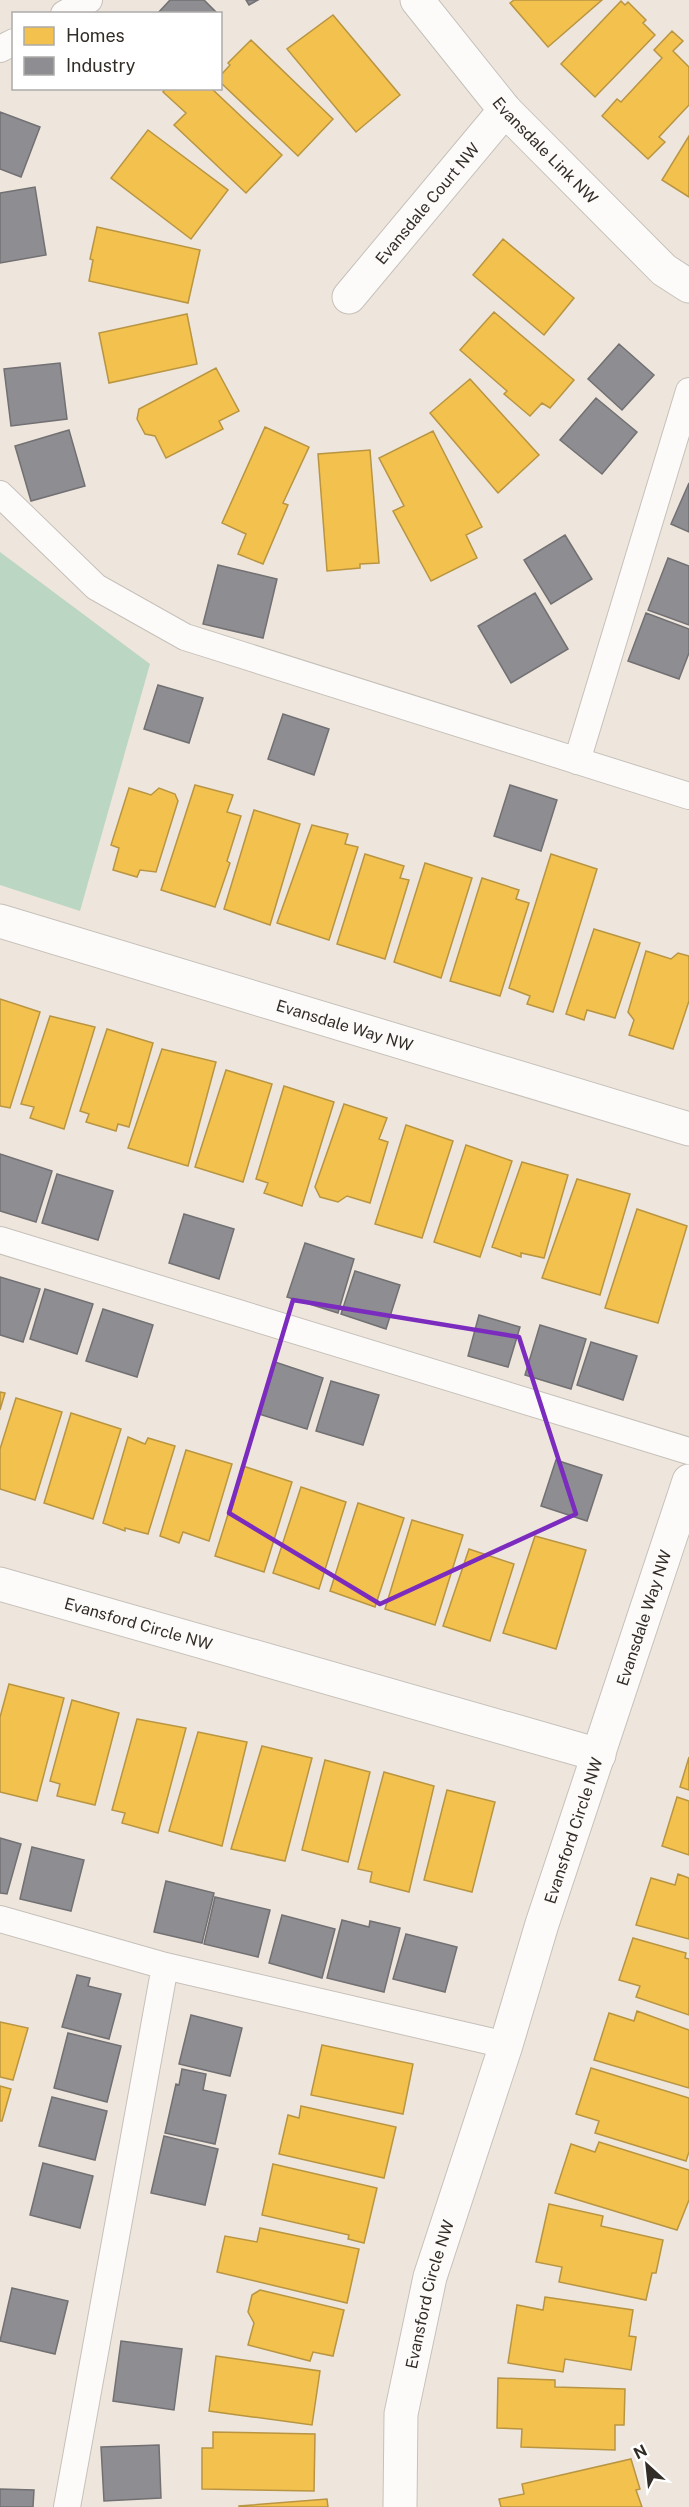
<svg xmlns="http://www.w3.org/2000/svg" width="689" height="2507" font-family="'Public Sans',sans-serif">
<style>
.green{fill:#bbd6c2}
.homes{fill:#f2c14e;stroke:#b99542;stroke-width:1.5}
.industry{fill:#8d8d92;stroke:#727072;stroke-width:1.5}
.lines{fill:none;stroke-linecap:round;stroke-linejoin:round}
.lane-casing{stroke:#c6c0b9;stroke-width:28}
.street-casing{stroke:#c6c0b9;stroke-width:35}
.lane{stroke:#fcfbfa;stroke-width:26}
.street{stroke:#fcfbfa;stroke-width:33}
.marked{fill:none;stroke:#7b2cbf;stroke-width:4.5;stroke-linejoin:round}
.labels{text-anchor:middle;stroke-width:6;stroke-linejoin:round;paint-order:stroke}
.street-label{font-size:16px;fill:#332d27;stroke:#fff}
</style>
<rect width="100%" height="100%" fill="#eee6dd"/>
<path class="green" d="M0 552 150 664 80 911 0 885Z"/>
<path class="homes" d="M514 0H602L548 47 510 3Z
M621 1 625 5 628 2 646 20 643 23 655 35 595 97 561 64Z
M333 15 400 95 356 132 287 49Z
M672 31 683 41 673 51 689 67V105L659 137 665 142 648 159 602 116 617 99 621 102 662 58 654 50Z
M251 40 333 119 298 156 220 82V76L230 65 228 63Z
M166 88H211L282 155 246 193 174 125 186 113 163 92Z
M148 130 228 190 191 239 111 178Z
M689 136V197L662 180Z
M97 227 200 250 188 303 89 281 93 260 90 259Z
M503 239 574 298 544 335 473 275Z
M494 312 574 380 550 408 542 403 530 416 504 394 507 391 460 350Z
M187 314 197 364 109 383 99 333Z
M216 368 239 411 219 421 223 429 166 458 155 436 145 434 137 419 139 409Z
M470 379 539 455 498 493 430 413Z
M265 427 309 447 283 503 288 505 263 564 238 554 246 534 222 523Z
M433 431 482 527 466 535 477 558 431 581 393 511 404 506 379 458Z
M370 450 379 563 360 564V568L327 571 318 454Z
M195 785 233 795 227 812 241 816 227 861 230 863 215 907 161 890Z
M129 788 151 795 159 788 175 794 178 801 156 872 140 870 137 877 113 870 119 848 111 845Z
M254 810 300 824 270 925 224 909Z
M312 825 348 834 345 844 358 847 329 940 277 923Z
M365 854 404 866 400 878 409 880 385 959 337 944Z
M551 854 597 869 553 1012 527 1004 530 996 509 988Z
M425 863 472 878 441 978 394 962Z
M482 878 519 890 516 899 529 903 500 996 450 981Z
M594 929 640 943 615 1018 587 1010 584 1020 566 1014Z
M646 951 671 959 678 953 689 956V1001L673 1049 629 1035 634 1020 628 1012Z
M0 999 40 1012 10 1108 0 1106Z
M50 1016 95 1027 64 1129 30 1118 34 1107 21 1104Z
M107 1029 153 1043 129 1127 118 1124 116 1131 86 1122 89 1114 80 1111Z
M162 1049 216 1062 188 1166 128 1148Z
M226 1070 272 1084 243 1182 195 1167Z
M284 1086 334 1102 302 1206 264 1193 268 1183 256 1179Z
M344 1104 387 1118 379 1139 388 1142 370 1203 347 1196 338 1202 320 1197 315 1187Z
M406 1125 453 1141 422 1238 375 1224Z
M466 1145 512 1161 480 1257 434 1242Z
M522 1162 568 1175 544 1258 521 1253V1257L492 1247Z
M577 1179 630 1194 600 1295 542 1278Z
M637 1209 687 1226 658 1323 605 1308Z
M0 1392 5 1393 0 1410Z
M16 1398 62 1412 35 1500 0 1489V1449Z
M71 1413 121 1429 93 1519 44 1503Z
M128 1437 145 1444 148 1438 175 1446 148 1534 125 1528V1531L103 1523Z
M186 1450 232 1464 209 1541 183 1532 179 1543 160 1536Z
M243 1466 292 1482 264 1572 215 1556Z
M301 1487 346 1502 319 1589 273 1573Z
M358 1503 404 1518 375 1607 330 1591Z
M412 1520 463 1535 435 1625 385 1609Z
M535 1536 586 1550 556 1649 503 1633Z
M469 1549 514 1564 490 1641 443 1626Z
M9 1684 64 1698 37 1801 0 1792V1717Z
M72 1700 119 1713 95 1805 57 1796 60 1784 50 1781Z
M137 1719 186 1728 158 1833 122 1823 125 1813 112 1810Z
M198 1732 247 1742 222 1846 169 1831Z
M262 1746 312 1758 285 1861 231 1849Z
M689 1757V1790L680 1787Z
M325 1760 370 1772 348 1862 302 1850Z
M384 1772 434 1786 409 1892 370 1882 372 1872 358 1869Z
M447 1790 495 1802 472 1892 424 1880Z
M677 1797 689 1801V1855L662 1846Z
M678 1874 689 1878V1939L636 1925 651 1878 675 1885Z
M633 1938 686 1953 685 1958 689 1959V2015L636 1997 640 1986 619 1980Z
M637 2011 689 2030V2088L594 2060 609 2013 634 2021Z
M0 2022 28 2028 13 2080 0 2077Z
M322 2045 413 2064 403 2114 311 2095Z
M591 2068 689 2098V2152L686 2161 595 2133 599 2121 576 2114Z
M0 2086 11 2089 2 2121H0Z
M301 2106 396 2127 384 2178 279 2154 288 2115 299 2118Z
M599 2142 689 2170V2200L677 2230 555 2193 571 2144 595 2152Z
M273 2164 377 2188 364 2243 348 2239 349 2235 262 2215Z
M549 2204 603 2216 601 2226 663 2240 656 2273H652L646 2300 559 2282 562 2267 536 2262Z
M260 2228 359 2249 347 2303 217 2272 225 2236 257 2242Z
M260 2290 344 2310 333 2356 313 2352 310 2361 248 2345 254 2323 248 2312 252 2295Z
M545 2297 633 2310 629 2336 636 2337 631 2370 565 2359 563 2372 508 2363 517 2305 543 2310Z
M216 2356 320 2371 312 2425 209 2411Z
M498 2378 555 2380V2387L625 2389 624 2425H615V2450L521 2447 522 2429 497 2428Z
M213 2432 315 2434 314 2491 202 2489V2448H213Z
M631 2459 640 2489 636 2490 642 2507H501L499 2499 524 2494 522 2484Z
M327 2499 328 2507H239V2506Z"/>
<path class="industry" d="M170 0H204L218 14H157Z
M246 0H258L249 5Z
M0 112 40 127 21 177 0 169Z
M35 187 46 255 0 263V193Z
M619 344 654 375 622 410 588 379Z
M60 363 67 419 11 426 4 369Z
M596 398 637 432 602 474 560 440Z
M69 430 85 486 31 501 15 446Z
M689 483V532L671 524Z
M565 535 592 579 551 604 524 560Z
M668 558 689 566V625L648 610Z
M218 565 277 579 263 638 203 624Z
M535 593 568 649 511 683 478 626Z
M646 613 689 629V653L679 679 628 661Z
M158 685 203 698 189 743 144 729Z
M283 714 329 729 314 775 268 759Z
M510 785 557 800 541 851 494 836Z
M0 1154 52 1171 36 1222 0 1211Z
M57 1174 113 1191 98 1240 42 1223Z
M184 1214 234 1229 219 1279 169 1263Z
M305 1243 354 1259 338 1313 287 1297Z
M355 1271 400 1285 386 1329 341 1314Z
M0 1277 40 1289 23 1342 0 1335Z
M45 1289 93 1304 77 1354 30 1339Z
M103 1309 153 1325 137 1377 86 1361Z
M479 1315 520 1327 508 1367 468 1356Z
M540 1325 586 1339 571 1389 525 1375Z
M591 1342 637 1356 623 1400 577 1385Z
M275 1362 323 1378 307 1429 259 1414Z
M331 1381 379 1395 363 1445 316 1431Z
M556 1460 602 1475 587 1521 541 1506Z
M0 1838 21 1844 7 1894 0 1893Z
M32 1847 84 1860 71 1911 20 1899Z
M166 1881 214 1893 202 1943 154 1932Z
M215 1897 270 1910 258 1957 204 1944Z
M282 1915 335 1929 322 1978 269 1963Z
M342 1920 369 1927 370 1921 400 1928 384 1992 327 1978Z
M406 1934 457 1947 445 1992 393 1979Z
M77 1975 90 1978 88 1986 121 1994 109 2039 62 2027Z
M191 2015 242 2028 230 2076 179 2064Z
M68 2033 121 2046 107 2102 54 2088Z
M182 2069 206 2074 203 2090 226 2095 215 2144 165 2133 176 2084 179 2085Z
M52 2097 107 2111 95 2160 39 2146Z
M164 2136 218 2149 205 2205 151 2193Z
M43 2163 93 2176 80 2228 30 2215Z
M12 2288 68 2301 55 2354 0 2341Z
M121 2341 182 2349 174 2410 113 2401Z
M159 2445 161 2498 104 2501 101 2447Z
M0 2489 34 2490 33 2507H0Z"/>
<g class="lines">
<defs>
<path id="lane" d="M64 14 89 0
M0 49 14 42
M0 494 96 587 185 637 689 796
M577 761 689 391
M0 1240 689 1451
M0 1919 165 1966 506 2045
M67 2507 165 1966"/>
<g id="street">
<path id="s1" d="M417 0 505 110 664 270 689 286"/>
<path id="s2" d="M349 297 505 110"/>
<path id="s3" d="M0 921 689 1129"/>
<path id="s4" d="M0 1584 599 1755"/>
<path id="s5" d="M400 2507 401 2414 430 2277 506 2045 542 1924 689 1481"/>
</g>
</defs>
<use href="#lane" class="lane-casing"/>
<use href="#street" class="street-casing"/>
<use href="#lane" class="lane"/>
<use href="#street" class="street"/>
</g>
<path class="marked" d="M293 1300 519 1337 576 1514 380 1604 229 1513Z"/>
<g class="labels">
<g class="street-label">
<text dy="6" stroke="none"><textPath href="#s1" startOffset="198">Evansdale Link NW</textPath></text>
<text dy="6" stroke="none"><textPath href="#s2" startOffset="122">Evansdale Court NW</textPath></text>
<text dy="6" stroke="none"><textPath href="#s3" startOffset="360">Evansdale Way NW</textPath></text>
<text dy="6" stroke="none"><textPath href="#s5" startOffset="926">Evansdale Way NW</textPath></text>
<text dy="6" stroke="none"><textPath href="#s4" startOffset="144">Evansford Circle NW</textPath></text>
<text dy="6" stroke="none"><textPath href="#s5" startOffset="702">Evansford Circle NW</textPath></text>
<text dy="6" stroke="none"><textPath href="#s5" startOffset="216">Evansford Circle NW</textPath></text>
</g>
</g>
<rect x="12" y="12" width="210" height="78" fill="#ffffff" stroke="#adaba9" stroke-width="1.5"/>
<rect x="24" y="27" width="30" height="18" fill="#f2c14e" stroke="#adaba9" stroke-width="1.5"/>
<text x="66" y="42" font-size="18" fill="#332d27">Homes</text>
<rect x="24" y="57" width="30" height="18" fill="#8d8d92" stroke="#adaba9" stroke-width="1.5"/>
<text x="66" y="72" font-size="18" fill="#332d27">Industry</text>
<g transform="translate(647 2465) rotate(333)" stroke="#ffffff" stroke-width="4.5" paint-order="stroke">
<path d="M0-4.5L10 22L0 15L-10 22Z" fill="#332d27"/>
<text y="-9" font-size="16" font-weight="bold" text-anchor="middle" fill="#332d27">N</text>
</g>
</svg>
